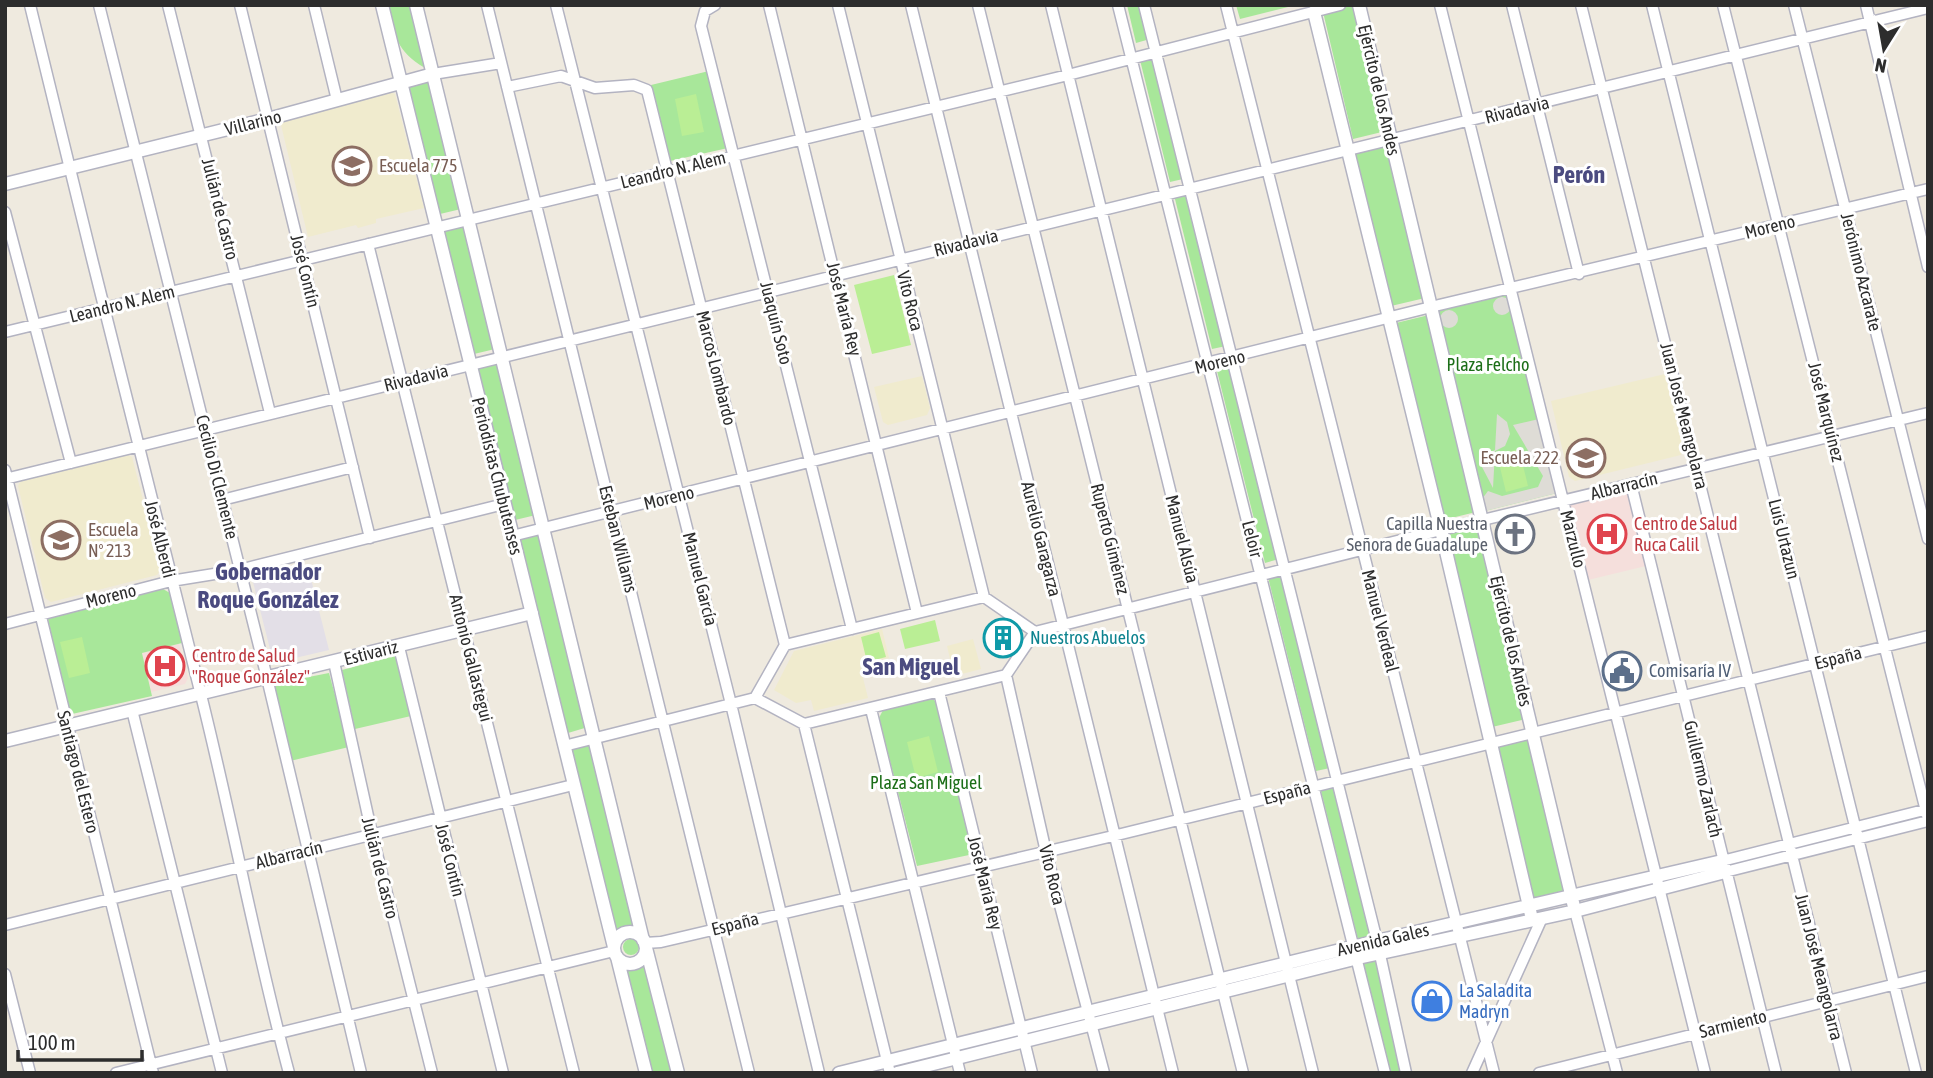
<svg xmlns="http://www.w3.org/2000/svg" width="1933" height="1078" font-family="'Asap Condensed',sans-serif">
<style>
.industrial{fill:#e3dfe7}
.education{fill:#f0ebce}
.medical{fill:#f5dfdc}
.green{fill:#a8e79a}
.pitch{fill:#baee95}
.plaza{fill:#dedcd6}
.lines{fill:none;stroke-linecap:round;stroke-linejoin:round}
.minor-casing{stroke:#b3b3c1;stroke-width:13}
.tertiary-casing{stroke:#b3b3c1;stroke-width:15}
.minor{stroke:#fff;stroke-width:10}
.tertiary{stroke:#fff;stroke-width:12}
.labels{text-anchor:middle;stroke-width:6;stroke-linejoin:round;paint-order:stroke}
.street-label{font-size:18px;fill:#2d2d2d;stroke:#fff}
.education-label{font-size:18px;fill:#785e54;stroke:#fff;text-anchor:start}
.park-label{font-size:18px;fill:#1c6e18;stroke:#fff}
.worship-label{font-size:18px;fill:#5b616d;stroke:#fff;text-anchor:end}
.health-label{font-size:18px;fill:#be3a42;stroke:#fff;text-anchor:start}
.culture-label{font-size:18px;fill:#0d838f;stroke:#fff;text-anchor:start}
.service-label{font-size:18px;fill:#4e5e75;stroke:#fff;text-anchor:start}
.shop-label{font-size:18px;fill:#366cbe;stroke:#fff;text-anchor:start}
.district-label{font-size:24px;font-weight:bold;fill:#4b4b80;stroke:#fff}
</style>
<rect width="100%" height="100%" fill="#efeadf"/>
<path class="industrial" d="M309 571 329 650 278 662 272 657 252 578Z"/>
<path class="education" d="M390 92 395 94 424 208 376 219V223L358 228 356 225 308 237 281 125 284 119Z
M1665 374 1684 449 1681 455 1575 481 1569 477 1551 401Z
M922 376 930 408 927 415 888 425 883 422 874 387Z
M126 454 132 457 161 569 157 575 51 602 45 598 18 486 21 480Z
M882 629 889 658 860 666 868 698 814 711 811 700 796 703 774 690 794 651Z
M973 639 981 669 954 676 947 646Z"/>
<path class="medical" d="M1626 487 1646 566 1588 580 1569 502Z
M179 644 188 678 185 684 151 692 142 653Z"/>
<path class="green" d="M388 5H410L425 68C395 50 396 37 388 5Z
M1127 5H1141L1150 39 1136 43Z
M1236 5H1296L1240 19Z
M1356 5 1386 131 1353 139 1323 12Z
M1154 56 1183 179 1170 182 1140 60Z
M709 71 728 148 670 161 651 85Z
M428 79 461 209 440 214 408 84Z
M1388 146 1425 298 1391 306 1355 154Z
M1187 192 1226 346 1212 349 1174 195Z
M462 219 495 349 474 354 442 224Z
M1508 293 1557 493 1485 511 1436 311Z
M1429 315 1476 512 1443 520 1396 323Z
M497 361 536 515 515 520 476 367Z
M1230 364 1279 559 1265 563 1216 367Z
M1479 525 1526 719 1492 727 1446 533Z
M540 535 588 727 568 733 520 540Z
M1282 574 1330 768 1316 771 1268 577Z
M163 589 170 593 182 643 142 653 152 696 72 714 67 708 48 619Z
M395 656 411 716 355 729 342 670Z
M329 673 349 747 290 761 274 687 278 683Z
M928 699 934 700 938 705 973 848 969 855 917 866 879 718 883 710Z
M1530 738 1566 890 1533 898 1497 746Z
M591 743 637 929 626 928 617 934 570 748Z
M1335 788 1372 936 1358 940 1321 791Z
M623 947a8 8 0 1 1 16 0a8 8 0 1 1-16 0Z
M1375 958 1404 1073H1389L1362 961Z
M646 961 673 1073H651L625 966 635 967Z"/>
<path class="pitch" d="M696 94 704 132 682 136 675 99Z
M894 275 911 345 872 354 854 285Z
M1519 449 1528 486 1506 492 1497 455Z
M935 620 940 641 905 649 900 629Z
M879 632 886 657 867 662 861 637Z
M82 637 90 673 69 678 60 642Z
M929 736 938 772 916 778 907 742Z"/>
<path class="plaza" d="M1493 306a9 9 0 1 1 18 0a9 9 0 1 1-18 0Z
M1440 319a9 9 0 1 1 18 0a9 9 0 1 1-18 0Z
M1497 414 1507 422 1510 434 1505 446 1495 451 1493 488 1482 467 1486 455 1495 450Z
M1539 419 1557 493 1485 511 1482 499 1488 491 1502 496 1538 487 1543 476 1513 425Z"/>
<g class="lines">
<defs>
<path id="minor" d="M30 5C85 234 143 463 200 691 232 818 255 946 289 1073
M99 5 267 678 361 1073
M168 5 270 413
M240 5 370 538
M314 5 337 100
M487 5 749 1073
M556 5 731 704 819 1073
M715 5 705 11 701 26 852 629
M769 5 917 613
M838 5 984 597
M911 5 1173 1073
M978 5 1243 1073
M1051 5 1313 1073
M1118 5 1385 1073
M1144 5 1377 941 1406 1073
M1226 5 1494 1073
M1440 5 1705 1073
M1512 5 1579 274
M1581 5 1846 1073
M1652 5 1916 1073
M1723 5 1928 819
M1794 5 1928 539
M1866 5 1928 267
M433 74 501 63
M507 87 561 76 595 88 634 85 647 90 785 645
M5 212 71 463
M368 244 574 1073
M5 332 1068 75 1340 5
M5 470 153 1073
M5 479 1928 8
M1631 484 1776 1073
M222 500 353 467
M512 536 1439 305 1928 189
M5 624 171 581 239 570 504 504
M1035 632 1441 530 1928 413
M399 647 503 1073
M334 662 372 834 432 1073
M1006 675 1046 852 1104 1073
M939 692 1032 1073
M755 698 785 645 984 597 1035 632
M755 698 804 724 1006 675 1035 632
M871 709 960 1073
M132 710 222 1073
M804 724 890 1073
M564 746 755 698
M1722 861 1928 809
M1725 872 1928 821
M1575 911 1617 1073
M5 925 573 785
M645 943 661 942 1113 836 1928 636
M5 974 30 1073
M116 1073 614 951
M1472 1073 1542 918
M1539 1073 1928 976"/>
<path id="tertiary" d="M382 5 614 947
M416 5 643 940
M1359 5 1575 911
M1314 12 1441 530 1532 919
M5 184 268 119 433 74
M5 741 532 613
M614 948a16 16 0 1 1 32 0a16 16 0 1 1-32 0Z
M645 944 678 1073
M617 957 646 1073
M839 1073 1377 941 1722 861
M897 1073 1358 958 1575 911 1725 872"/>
</defs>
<use href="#minor" class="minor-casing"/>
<use href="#tertiary" class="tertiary-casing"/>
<use href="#minor" class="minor"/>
<use href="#tertiary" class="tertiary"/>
</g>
<defs>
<symbol id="school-ring" viewBox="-11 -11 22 22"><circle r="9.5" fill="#fff" stroke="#8d6e63" stroke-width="1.5"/><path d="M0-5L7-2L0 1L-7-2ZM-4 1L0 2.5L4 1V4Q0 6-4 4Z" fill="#8d6e63"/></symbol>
<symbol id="church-ring" viewBox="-11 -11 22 22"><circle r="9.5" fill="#fff" stroke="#6b7280" stroke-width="1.5"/><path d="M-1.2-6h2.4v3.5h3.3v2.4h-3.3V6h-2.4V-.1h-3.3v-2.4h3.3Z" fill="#6b7280"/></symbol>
<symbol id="hospital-ring" viewBox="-11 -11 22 22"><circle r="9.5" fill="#fff" stroke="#e0444e" stroke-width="1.5"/><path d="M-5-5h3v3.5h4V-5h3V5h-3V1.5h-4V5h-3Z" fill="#e0444e"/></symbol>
<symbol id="building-ring" viewBox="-11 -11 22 22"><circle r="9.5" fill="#fff" stroke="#0f9aa8" stroke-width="1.5"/><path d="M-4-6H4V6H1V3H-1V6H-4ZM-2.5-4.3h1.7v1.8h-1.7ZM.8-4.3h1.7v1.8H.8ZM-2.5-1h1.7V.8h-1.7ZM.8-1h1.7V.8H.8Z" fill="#0f9aa8"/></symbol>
<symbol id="civic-ring" viewBox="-11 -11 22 22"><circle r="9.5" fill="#fff" stroke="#5c6f8a" stroke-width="1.5"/><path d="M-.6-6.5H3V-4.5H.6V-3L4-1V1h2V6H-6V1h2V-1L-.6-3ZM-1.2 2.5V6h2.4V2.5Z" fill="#5c6f8a"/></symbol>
<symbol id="shop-ring" viewBox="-11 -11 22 22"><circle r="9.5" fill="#fff" stroke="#3f7fe0" stroke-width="1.5"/><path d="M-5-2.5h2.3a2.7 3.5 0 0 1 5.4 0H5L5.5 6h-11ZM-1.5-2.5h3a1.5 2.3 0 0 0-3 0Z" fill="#3f7fe0"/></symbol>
</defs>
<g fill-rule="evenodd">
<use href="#school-ring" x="330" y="144" width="44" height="44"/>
<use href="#school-ring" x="1564" y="436" width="44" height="44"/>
<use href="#church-ring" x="1493" y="512" width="44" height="44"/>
<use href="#hospital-ring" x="1585" y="512" width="44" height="44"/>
<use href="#school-ring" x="39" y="518" width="44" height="44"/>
<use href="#building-ring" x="981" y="616" width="44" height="44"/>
<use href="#hospital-ring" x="143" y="644" width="44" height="44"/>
<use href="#civic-ring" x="1600" y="649" width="44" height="44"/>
<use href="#shop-ring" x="1410" y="979" width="44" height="44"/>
</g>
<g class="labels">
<g class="street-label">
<text transform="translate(1379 90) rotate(77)" y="6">Ejército de los Andes</text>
<text transform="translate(1517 110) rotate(-14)" y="6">Rivadavia</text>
<text transform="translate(253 123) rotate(-14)" y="6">Villarino</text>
<text transform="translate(673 170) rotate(-14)" y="6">Leandro N. Alem</text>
<text transform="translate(220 209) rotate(76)" y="6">Julián de Castro</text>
<text transform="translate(1770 227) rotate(-14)" y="6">Moreno</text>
<text transform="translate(966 243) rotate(-14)" y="6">Rivadavia</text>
<text transform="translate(305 271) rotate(76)" y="6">José Contín</text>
<text transform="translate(1861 272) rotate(76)" y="6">Jerónimo Azcarate</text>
<text transform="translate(910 301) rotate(76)" y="6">Vito Roca</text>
<text transform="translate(122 304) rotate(-14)" y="6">Leandro N. Alem</text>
<text transform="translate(844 309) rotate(76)" y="6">José María Rey</text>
<text transform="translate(776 323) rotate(76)" y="6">Juaquín Soto</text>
<text transform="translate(1220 362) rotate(-14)" y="6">Moreno</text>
<text transform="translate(716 368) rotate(76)" y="6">Marcos Lombardo</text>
<text transform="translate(416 378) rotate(-14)" y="6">Rivadavia</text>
<text transform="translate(1826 412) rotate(76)" y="6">José Marquínez</text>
<text transform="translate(1684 416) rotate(76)" y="6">Juan José Meangolarra</text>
<text transform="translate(497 476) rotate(76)" y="6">Periodistas Chubutenses</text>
<text transform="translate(217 477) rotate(76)" y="6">Cecilio Di Clemente</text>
<text transform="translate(1624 486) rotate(-14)" y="6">Albarracín</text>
<text transform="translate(669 498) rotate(-14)" y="6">Moreno</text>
<text transform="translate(160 539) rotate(76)" y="6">José Alberdi</text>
<text transform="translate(618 539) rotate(76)" y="6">Esteban Willams</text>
<text transform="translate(1041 539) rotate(76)" y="6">Aurelio Garagarza</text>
<text transform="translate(1110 539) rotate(76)" y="6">Ruperto Giménez</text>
<text transform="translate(1182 539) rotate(76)" y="6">Manuel Alsúa</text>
<text transform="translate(1252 539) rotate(76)" y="6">Leloir</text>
<text transform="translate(1573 539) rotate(76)" y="6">Marzullo</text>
<text transform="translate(1784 539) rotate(76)" y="6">Luis Urtazun</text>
<text transform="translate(700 579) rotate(76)" y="6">Manuel García</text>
<text transform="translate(111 596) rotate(-14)" y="6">Moreno</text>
<text transform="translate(1380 621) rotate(76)" y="6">Manuel Verdeal</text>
<text transform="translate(1511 641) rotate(77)" y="6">Ejército de los Andes</text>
<text transform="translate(371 653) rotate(-14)" y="6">Estivariz</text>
<text transform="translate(471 658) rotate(76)" y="6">Antonio Gallastegui</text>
<text transform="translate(1838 658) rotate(-14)" y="6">España</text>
<text transform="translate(78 772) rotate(76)" y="6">Santiago del Estero</text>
<text transform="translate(1703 779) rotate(77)" y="6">Guillermo Zarlach</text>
<text transform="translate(1287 793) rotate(-14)" y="6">España</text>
<text transform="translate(289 855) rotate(-14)" y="6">Albarracín</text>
<text transform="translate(450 860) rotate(76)" y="6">José Contín</text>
<text transform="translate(380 868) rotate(76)" y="6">Julián de Castro</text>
<text transform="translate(1052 875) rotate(76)" y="6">Vito Roca</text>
<text transform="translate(985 883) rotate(76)" y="6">José María Rey</text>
<text transform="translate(735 924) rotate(-14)" y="6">España</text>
<text transform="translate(1383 940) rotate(-13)" y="6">Avenida Gales</text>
<text transform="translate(1819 967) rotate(76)" y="6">Juan José Meangolarra</text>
<text transform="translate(1733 1024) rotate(-14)" y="6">Sarmiento</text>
</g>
<g class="education-label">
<text x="379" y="172">Escuela 775</text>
<text x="1559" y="464" text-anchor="end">Escuela 222</text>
<text x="88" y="536">Escuela<tspan x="88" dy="21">N° 213</tspan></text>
</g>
<g class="park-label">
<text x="1488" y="371">Plaza Felcho</text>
<text x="926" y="789">Plaza San Miguel</text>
</g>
<g class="worship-label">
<text x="1488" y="530">Capilla Nuestra<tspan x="1488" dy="21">Señora de Guadalupe</tspan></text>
</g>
<g class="health-label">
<text x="1634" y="530">Centro de Salud<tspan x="1634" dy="21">Ruca Calil</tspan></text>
<text x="192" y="662">Centro de Salud<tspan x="192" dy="21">"Roque González"</tspan></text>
</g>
<g class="culture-label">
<text x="1030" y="644">Nuestros Abuelos</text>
</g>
<g class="service-label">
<text x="1649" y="677">Comisaría IV</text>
</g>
<g class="shop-label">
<text x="1459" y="997">La Saladita<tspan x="1459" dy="21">Madryn</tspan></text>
</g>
<g class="district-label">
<text x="1579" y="183">Perón</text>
<text x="268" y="580">Gobernador<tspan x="268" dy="28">Roque González</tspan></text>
<text x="911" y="675">San Miguel</text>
</g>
</g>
<rect width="1933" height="1078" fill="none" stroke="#2d2d2d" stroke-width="14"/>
<g transform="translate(1884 49) rotate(191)" stroke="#ffffff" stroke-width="5" paint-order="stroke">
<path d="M0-5L12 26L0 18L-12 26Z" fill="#2d2d2d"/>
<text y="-10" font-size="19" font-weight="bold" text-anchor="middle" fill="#2d2d2d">N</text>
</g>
<path d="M18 1050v10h124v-10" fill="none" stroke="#2d2d2d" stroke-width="3.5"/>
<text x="28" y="1050" font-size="21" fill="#2d2d2d" stroke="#ffffff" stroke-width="5" paint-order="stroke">100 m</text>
</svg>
